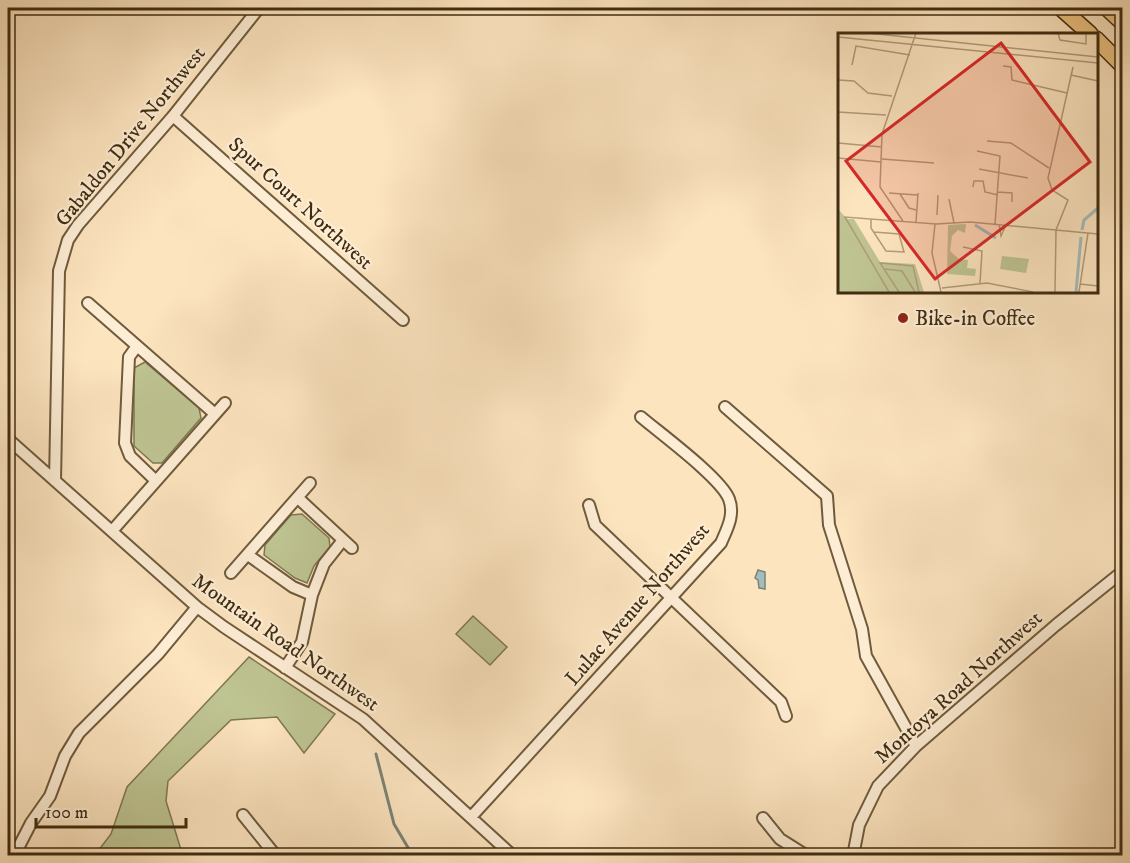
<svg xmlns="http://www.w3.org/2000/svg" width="1130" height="863" font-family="'IM FELL DW Pica',serif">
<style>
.green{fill:#bec492;stroke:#7f7852;stroke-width:1.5}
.water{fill:#a3bcbc;stroke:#7b8378;stroke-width:1.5}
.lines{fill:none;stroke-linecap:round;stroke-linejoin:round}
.stream{stroke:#7b8378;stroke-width:3}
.minor-casing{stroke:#6f5b3c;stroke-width:14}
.highway-casing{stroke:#402d11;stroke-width:18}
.minor{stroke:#fdedd5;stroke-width:10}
.highway{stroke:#eec280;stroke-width:15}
.poi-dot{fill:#8f2418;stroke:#fdedd5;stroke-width:2}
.labels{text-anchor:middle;stroke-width:4.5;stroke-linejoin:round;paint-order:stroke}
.street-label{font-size:21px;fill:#402d11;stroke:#fdedd5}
.poi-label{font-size:21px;fill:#402d11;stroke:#fdedd5;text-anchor:start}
.inset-river{fill:none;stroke:#a3bcbc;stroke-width:3}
.inset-road{fill:none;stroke:#b19b79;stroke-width:1.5}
.view{fill:#d62828;fill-opacity:0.15;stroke:#d62828;stroke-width:3}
.inset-edge{fill:none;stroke:#402d11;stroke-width:3}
</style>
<rect width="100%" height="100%" fill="#fce4bf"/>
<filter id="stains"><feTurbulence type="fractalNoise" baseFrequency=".00333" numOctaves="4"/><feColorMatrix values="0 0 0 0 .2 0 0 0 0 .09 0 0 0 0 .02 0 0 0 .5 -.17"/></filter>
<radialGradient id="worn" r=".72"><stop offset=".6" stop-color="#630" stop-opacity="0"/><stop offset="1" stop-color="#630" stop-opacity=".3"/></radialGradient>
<path class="green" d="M145 362 199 408 201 418 162 463H153L134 446V368Z
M302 514 329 538 330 547 314 566 307 583 295 578 264 555 265 545 291 515Z
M473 616 507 647 490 665 456 634Z
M249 657 335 714 304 753 277 717 231 720 168 781 166 801 182 853 185 855H95L111 834 127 787Z"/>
<path class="water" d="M758 570 765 572V589L759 588 758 580 755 578Z"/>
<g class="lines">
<path class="stream" d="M376 754 394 824 413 856"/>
<defs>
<path id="minor" d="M173 116 403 320
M88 303 215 414
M137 346 129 357 125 443 130 456 156 481
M725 407 827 496 829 525 862 629 866 656 916 746
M8 439 197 607 224 627 363 719 513 856
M55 481 59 271 68 240 78 225 173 116 259 8
M298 498 352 548
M589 505 595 525 781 702 786 716
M112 531 225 403
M248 555 293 587 312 595
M231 573 310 483
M285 668 302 642 312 595 324 564 343 540
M243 815 276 856
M472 816 721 543C727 529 735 515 729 499 721 478 661 434 641 417
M763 818 780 839 807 856
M14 856 31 823 50 796 65 756 79 733 158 654 197 607
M853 856 859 825 878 786 916 746 1056 625 1122 572"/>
<path id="highway" d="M1061 8 1090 34
M1107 8 1122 22
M1096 39 1122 65"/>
</defs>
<use href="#minor" class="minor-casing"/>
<use href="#highway" class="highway-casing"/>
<use href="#minor" class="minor"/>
<use href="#highway" class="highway"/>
</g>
<circle class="poi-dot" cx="903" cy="318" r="6"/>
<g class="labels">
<g class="street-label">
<text transform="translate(130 136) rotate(-51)" y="7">Gabaldon Drive Northwest</text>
<text transform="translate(301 203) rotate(42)" y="7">Spur Court Northwest</text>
<text transform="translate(637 604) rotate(-49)" y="7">Lulac Avenue Northwest</text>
<text transform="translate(286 642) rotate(35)" y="7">Mountain Road Northwest</text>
<text transform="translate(958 687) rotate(-42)" y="7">Montoya Road Northwest</text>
</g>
<g class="poi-label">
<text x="915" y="325">Bike-in Coffee</text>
</g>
</g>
<g transform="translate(838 33)">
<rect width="260" height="260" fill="#fce4bf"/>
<path d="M0 176 9 186H16L42 229 77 231 86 259H0ZM128 191 127 200 120 197 114 203 112 218 121 226 130 227 129 235 138 236 137 243 109 241 110 192ZM164 223 191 226 188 240 162 236Z" fill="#bec492"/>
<path class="inset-river" d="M137 192 158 205M244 197 246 187 260 175M238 259 243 204"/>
<path class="inset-road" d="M30 0 260 24M220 0 222 7 248 11V0M0 4 260 30M14 32 18 13 72 22M165 33 173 34 174 47 229 60M233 42 260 48M0 47 16 48 30 60 54 63M0 79 48 82M149 108 173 110 211 135M0 110 44 114M139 118 162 123 157 191M0 125 43 129M44 126 96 130M141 136 190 145M135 154 136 148H145L147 159 160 162M160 159 174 160V169M51 160 79 162M62 161 71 175 78 177M111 166 116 190M99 182 100 162M33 186V195L48 218 66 219 61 201 36 199M65 188 42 154 44 101 78 0M78 189 80 160M97 191 94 220 103 259M161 191 163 203 168 192M125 214 144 218 142 250M47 236 64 238 77 259M242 251 260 253M104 255 149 250 195 259M51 259 7 184 98 191 132 189 260 201M61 259 42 230 75 233 81 259M217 259 218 197 230 167 214 157 210 145 235 34M241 259 250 200"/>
<path class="view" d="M163 10 252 129 97 246 8 128Z"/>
<rect width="260" height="260" class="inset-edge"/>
</g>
<rect width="1130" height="863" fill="none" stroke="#fce4bf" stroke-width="30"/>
<rect x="9" y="9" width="1112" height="845" fill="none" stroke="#402d11" stroke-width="3"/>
<rect x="15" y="15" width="1100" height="833" fill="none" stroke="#402d11" stroke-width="1.5"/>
<path d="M36 818v9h150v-9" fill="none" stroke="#402d11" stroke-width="3"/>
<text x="45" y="818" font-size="18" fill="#402d11" stroke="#fdedd5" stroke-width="4.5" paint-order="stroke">100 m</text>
<rect width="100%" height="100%" filter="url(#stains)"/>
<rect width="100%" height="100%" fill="url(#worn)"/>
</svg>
